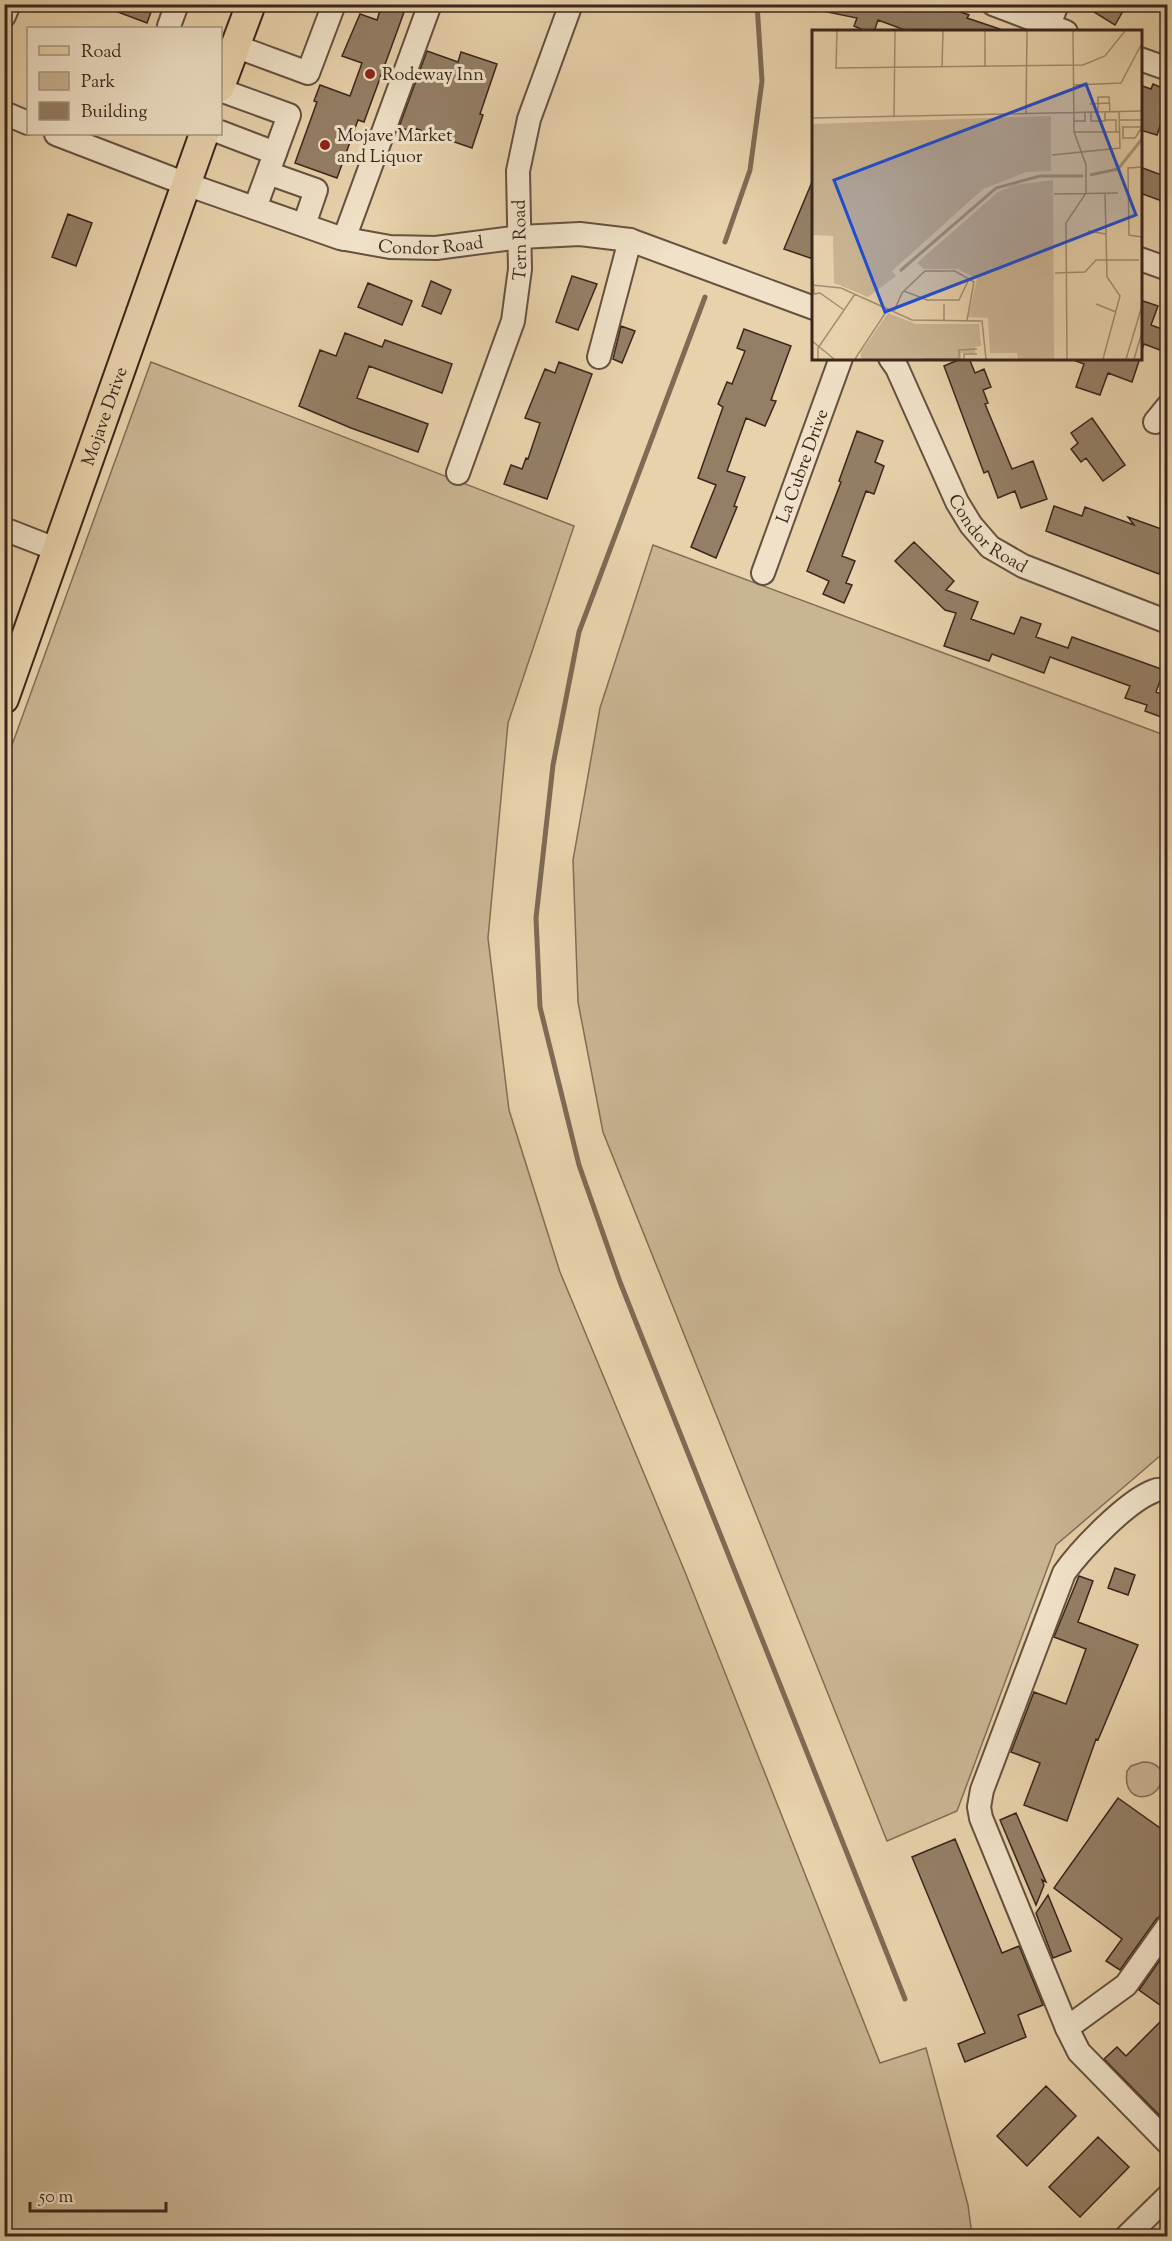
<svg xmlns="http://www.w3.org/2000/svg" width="1172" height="2241" font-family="'Sorts Mill Goudy',serif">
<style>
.green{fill:#cab593;stroke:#826e58;stroke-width:1.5}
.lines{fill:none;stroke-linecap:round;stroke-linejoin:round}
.stream{stroke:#7f6a54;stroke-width:5}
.building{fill:#947f66;stroke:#3a261c;stroke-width:1.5}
.minor-casing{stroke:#665140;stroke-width:26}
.major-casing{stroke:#3a261c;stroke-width:32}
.minor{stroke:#f0e2c8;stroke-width:22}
.major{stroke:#e8d2ab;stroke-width:28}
.poi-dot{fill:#8f2418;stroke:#f0e2c8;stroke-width:2}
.labels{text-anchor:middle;stroke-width:6;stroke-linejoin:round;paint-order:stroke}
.poi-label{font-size:18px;fill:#3a261c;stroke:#f0e2c8;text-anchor:start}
.street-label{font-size:18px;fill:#3a261c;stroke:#f0e2c8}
.inset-river{fill:none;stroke:#ad987a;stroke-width:3}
.inset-road{fill:none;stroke:#a28d72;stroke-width:1.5}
.view{fill:#1d4ed8;fill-opacity:0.15;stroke:#1d4ed8;stroke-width:3}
.inset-edge{fill:none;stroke:#3a261c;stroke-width:3}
</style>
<rect width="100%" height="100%" fill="#e8d2ab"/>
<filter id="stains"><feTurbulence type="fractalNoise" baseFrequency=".00333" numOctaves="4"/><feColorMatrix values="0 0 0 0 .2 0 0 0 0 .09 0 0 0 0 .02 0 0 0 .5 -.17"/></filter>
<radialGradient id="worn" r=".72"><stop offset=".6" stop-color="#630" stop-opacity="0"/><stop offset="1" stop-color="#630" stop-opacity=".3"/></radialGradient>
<path class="green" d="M151 362 574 526 508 723 488 938 509 1110 560 1272 685 1572 880 2063 926 2048 968 2205 972 2236H5L4 767Z
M653 545 1167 736V1450L1056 1545 957 1811 887 1841 603 1132 578 1002 573 860 600 708Z
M1143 1762C1150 1762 1155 1763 1160 1769 1172 1797 1121 1813 1127 1771L1131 1766Z"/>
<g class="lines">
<path class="stream" d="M725 242 750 170 762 81 757 4
M705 297 579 632 553 765 536 918 540 1007 579 1165 620 1282 905 1999"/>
</g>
<path class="building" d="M102 4H154L147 23 102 6Z
M382 4H407L364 122 358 120 337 178 295 163 317 102 314 101 320 85 350 96 362 63 342 56 360 14 377 20Z
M823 4H938L969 15 967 18 1000 29V32H910L878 20 874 32H868L854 26 857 18 822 11Z
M1081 4H1112L1123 11 1115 25Z
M427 51 458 62 461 52 497 64 480 114 483 115 472 148 414 128 413 132 399 127Z
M1153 84 1167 90V115L1164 114 1157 135 1140 130V85L1151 89Z
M1140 167 1167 177V203L1140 193Z
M812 182H813V259L784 249Z
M68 214 92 223 76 266 52 257Z
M572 276 597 284 578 330 556 322Z
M431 281 451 290 441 314 422 306Z
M368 283 412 301 402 325 358 307Z
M1140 300 1158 306 1151 325 1167 331 1160 350 1144 344 1142 349H1140Z
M621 326 635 331 622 363 613 359Z
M744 329 791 346 771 400 776 401 765 426 746 418 727 471 745 477 734 506 737 507 716 558 691 547 716 485 698 478 723 407 718 404 727 382 732 384 745 351 737 348Z
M345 333 382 347 385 340 452 364 442 393 369 366 357 398 428 424 418 452 351 428 299 406 320 350 336 356Z
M963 358H969L975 373 984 369 991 387 983 390 988 403 985 404 1012 469 1033 461 1047 499 1021 508 1015 491 998 498 988 471 984 473 944 366Z
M1073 358H1140L1132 382 1108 373 1100 395 1076 387 1084 364 1073 360Z
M559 362 592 374 547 499 504 484 511 465 522 469 526 458 528 459 540 423 525 418 545 369 555 373Z
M1092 418 1125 465 1103 481 1086 458 1081 462 1071 449 1078 443 1071 433Z
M857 431 883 441 875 462 884 466 874 494 866 491 842 556 855 561 846 583 852 585 844 603 823 594 829 581 807 571 841 482 839 481Z
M1054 506 1082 516 1085 507 1134 525 1128 517 1167 531V549L1159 574 1046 531Z
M914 542 954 581 946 590 978 602 971 619 1014 634 1021 617 1041 624 1036 637 1068 648 1072 637 1164 670 1156 692 1167 696V708L1164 718 1145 711 1147 705 1125 698 1130 686 1050 657 1044 673 992 654 989 661 944 646 956 613 945 610 895 561Z
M1115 1568 1135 1575 1128 1595 1108 1588Z
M1079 1576 1093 1581 1078 1622 1138 1645 1098 1740 1096 1739 1067 1821 1024 1805 1040 1763 1011 1752 1034 1692 1066 1704 1086 1649 1054 1637Z
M1118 1798 1167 1833V1913L1157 1918 1120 1970 1106 1961 1122 1939 1054 1888Z
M1016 1813 1046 1882 1042 1880 1044 1885 1036 1905 1000 1820Z
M955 1839 1002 1953 1019 1946 1043 2005 1018 2015 1026 2037 965 2062 958 2044 985 2033 912 1857Z
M1048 1895 1071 1951 1053 1958 1036 1913Z
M1167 1950V2010L1139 1990Z
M1167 2015V2123L1104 2059 1117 2047 1126 2056Z
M1046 2086 1076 2116 1027 2166 997 2136Z
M1098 2137 1129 2167 1080 2217 1049 2187Z"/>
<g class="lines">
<defs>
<g id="minor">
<path d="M993 4 1066 32"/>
<path d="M4 16 9 4"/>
<path d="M1049 25 1057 4"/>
<path d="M169 26 177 4"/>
<path d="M235 46 308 73 334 4"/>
<path d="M1140 59 1168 69"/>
<path d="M220 90 289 115 255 208"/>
<path d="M4 113 28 123"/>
<path d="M220 132 275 153"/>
<path id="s1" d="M56 134 186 184 340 238 390 247 436 248 520 237 580 234 630 240 814 308"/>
<path d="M268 173 316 190 304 225"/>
<path d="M344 239 430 4"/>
<path d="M1140 259 1168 269"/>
<path d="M599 357 630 240"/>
<path id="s2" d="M890 358 897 368 957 502 971 525 990 547 1023 566 1168 622"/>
<path d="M1155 422 1168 406"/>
<path id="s3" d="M458 473 513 321 520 269 518 171 529 119 571 4"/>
<path d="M4 529 58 550"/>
<path id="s4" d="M763 573 841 358"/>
<path d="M1168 1491C1163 1490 1158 1489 1154 1491 1127 1501 1081 1549 1064 1573L982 1790 979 1807 981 1818 1067 2028 1079 2052 1168 2143"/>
<path d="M1067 2028 1126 1985 1168 1926"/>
<path d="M1127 2236 1168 2196"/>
</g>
<g id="major">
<path d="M220 87 251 4"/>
<path id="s5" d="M4 699 204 134"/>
</g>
</defs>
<use href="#minor" class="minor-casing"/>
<use href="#major" class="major-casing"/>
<use href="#minor" class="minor"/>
<use href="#major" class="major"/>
</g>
<g class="poi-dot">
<circle cx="370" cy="74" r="6"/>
<circle cx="325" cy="145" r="6"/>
</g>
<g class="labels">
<g class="poi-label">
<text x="382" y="80">Rodeway Inn</text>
<text x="337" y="141">Mojave Market<tspan x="337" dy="21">and Liquor</tspan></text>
</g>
<g class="street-label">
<text dy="6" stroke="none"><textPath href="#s3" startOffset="243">Tern Road</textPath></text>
<text dy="6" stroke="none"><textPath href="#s1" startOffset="394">Condor Road</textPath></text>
<text dy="6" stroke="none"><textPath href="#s5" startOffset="300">Mojave Drive</textPath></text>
<text dy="6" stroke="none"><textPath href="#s4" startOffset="114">La Cubre Drive</textPath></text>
<text dy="6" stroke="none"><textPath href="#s2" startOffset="204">Condor Road</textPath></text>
</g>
</g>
<g transform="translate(812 30)">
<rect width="330" height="330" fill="#e8d2ab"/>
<path d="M239 86V141L214 142 171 159 80 241 84 246 56 267 22 253 21 206 0 205V94ZM241 150 242 329H206L205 323H178L176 288 156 287 165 249 146 239H112L105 233 186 162 202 155ZM76 283 104 294H167L169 316 163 317V323H149V329H49V322Z" fill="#cab593"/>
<path class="inset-river" d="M278 145 306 139 330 109M88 241 184 158 228 146H271"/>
<path class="inset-road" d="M25 1 24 38 271 35 293 26 313 1M130 37 131 1M173 37V1M261 55 309 53 330 13M278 74 297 73M279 82V91H293V82M286 82V67H297L298 82M214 84 215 1M82 86 83 1M0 88 330 81M293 90H304V102M307 90H330M261 91H273V82M310 97H329M311 97V108H323L330 97M262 102H308M240 125 308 118 307 81M330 137 316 138 317 205 330 207M242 164 306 163M276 201 294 204M0 231 2 264 8 263 32 280M243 243 273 242 284 230H327M0 255 29 258 100 290 170 291 174 329M284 274 304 282M82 281 90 263 96 257 113 241H143L157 249 147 270H115L92 261M132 287V274V291M155 290 162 252 157 249M0 311 22 329M6 329V318L43 264M43 329 76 279M110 329H147M147 329V320L165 319M152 329V324H165M255 329 254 193 274 163V135L262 102 261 1M291 329 308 266 295 247 293 163M314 329 330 276M322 329 330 302"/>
<path class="view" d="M274 54 324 185 73 282 22 150Z"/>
<rect width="330" height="330" class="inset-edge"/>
</g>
<rect width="1172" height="2241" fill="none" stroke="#e8d2ab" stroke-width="24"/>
<rect x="6" y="6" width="1160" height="2229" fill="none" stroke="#3a261c" stroke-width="3"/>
<rect x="12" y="12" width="1148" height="2217" fill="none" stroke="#3a261c" stroke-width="1.5"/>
<rect x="27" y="27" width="195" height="108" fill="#f0e2c8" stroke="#a79783" stroke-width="1.5"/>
<rect x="39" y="46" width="30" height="9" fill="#e8d2ab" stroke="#a79783" stroke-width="1.5"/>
<text x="81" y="57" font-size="18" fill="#3a261c">Road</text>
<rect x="39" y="72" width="30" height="18" fill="#cab593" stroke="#a79783" stroke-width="1.5"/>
<text x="81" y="87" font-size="18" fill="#3a261c">Park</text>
<rect x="39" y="102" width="30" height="18" fill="#947f66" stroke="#a79783" stroke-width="1.5"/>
<text x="81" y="117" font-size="18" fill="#3a261c">Building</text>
<path d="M30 2202v9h136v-9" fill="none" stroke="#3a261c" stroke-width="3"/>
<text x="39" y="2202" font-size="18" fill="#3a261c" stroke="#f0e2c8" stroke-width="4.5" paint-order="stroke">50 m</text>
<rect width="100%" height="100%" filter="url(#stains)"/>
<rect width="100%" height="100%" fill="url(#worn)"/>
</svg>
